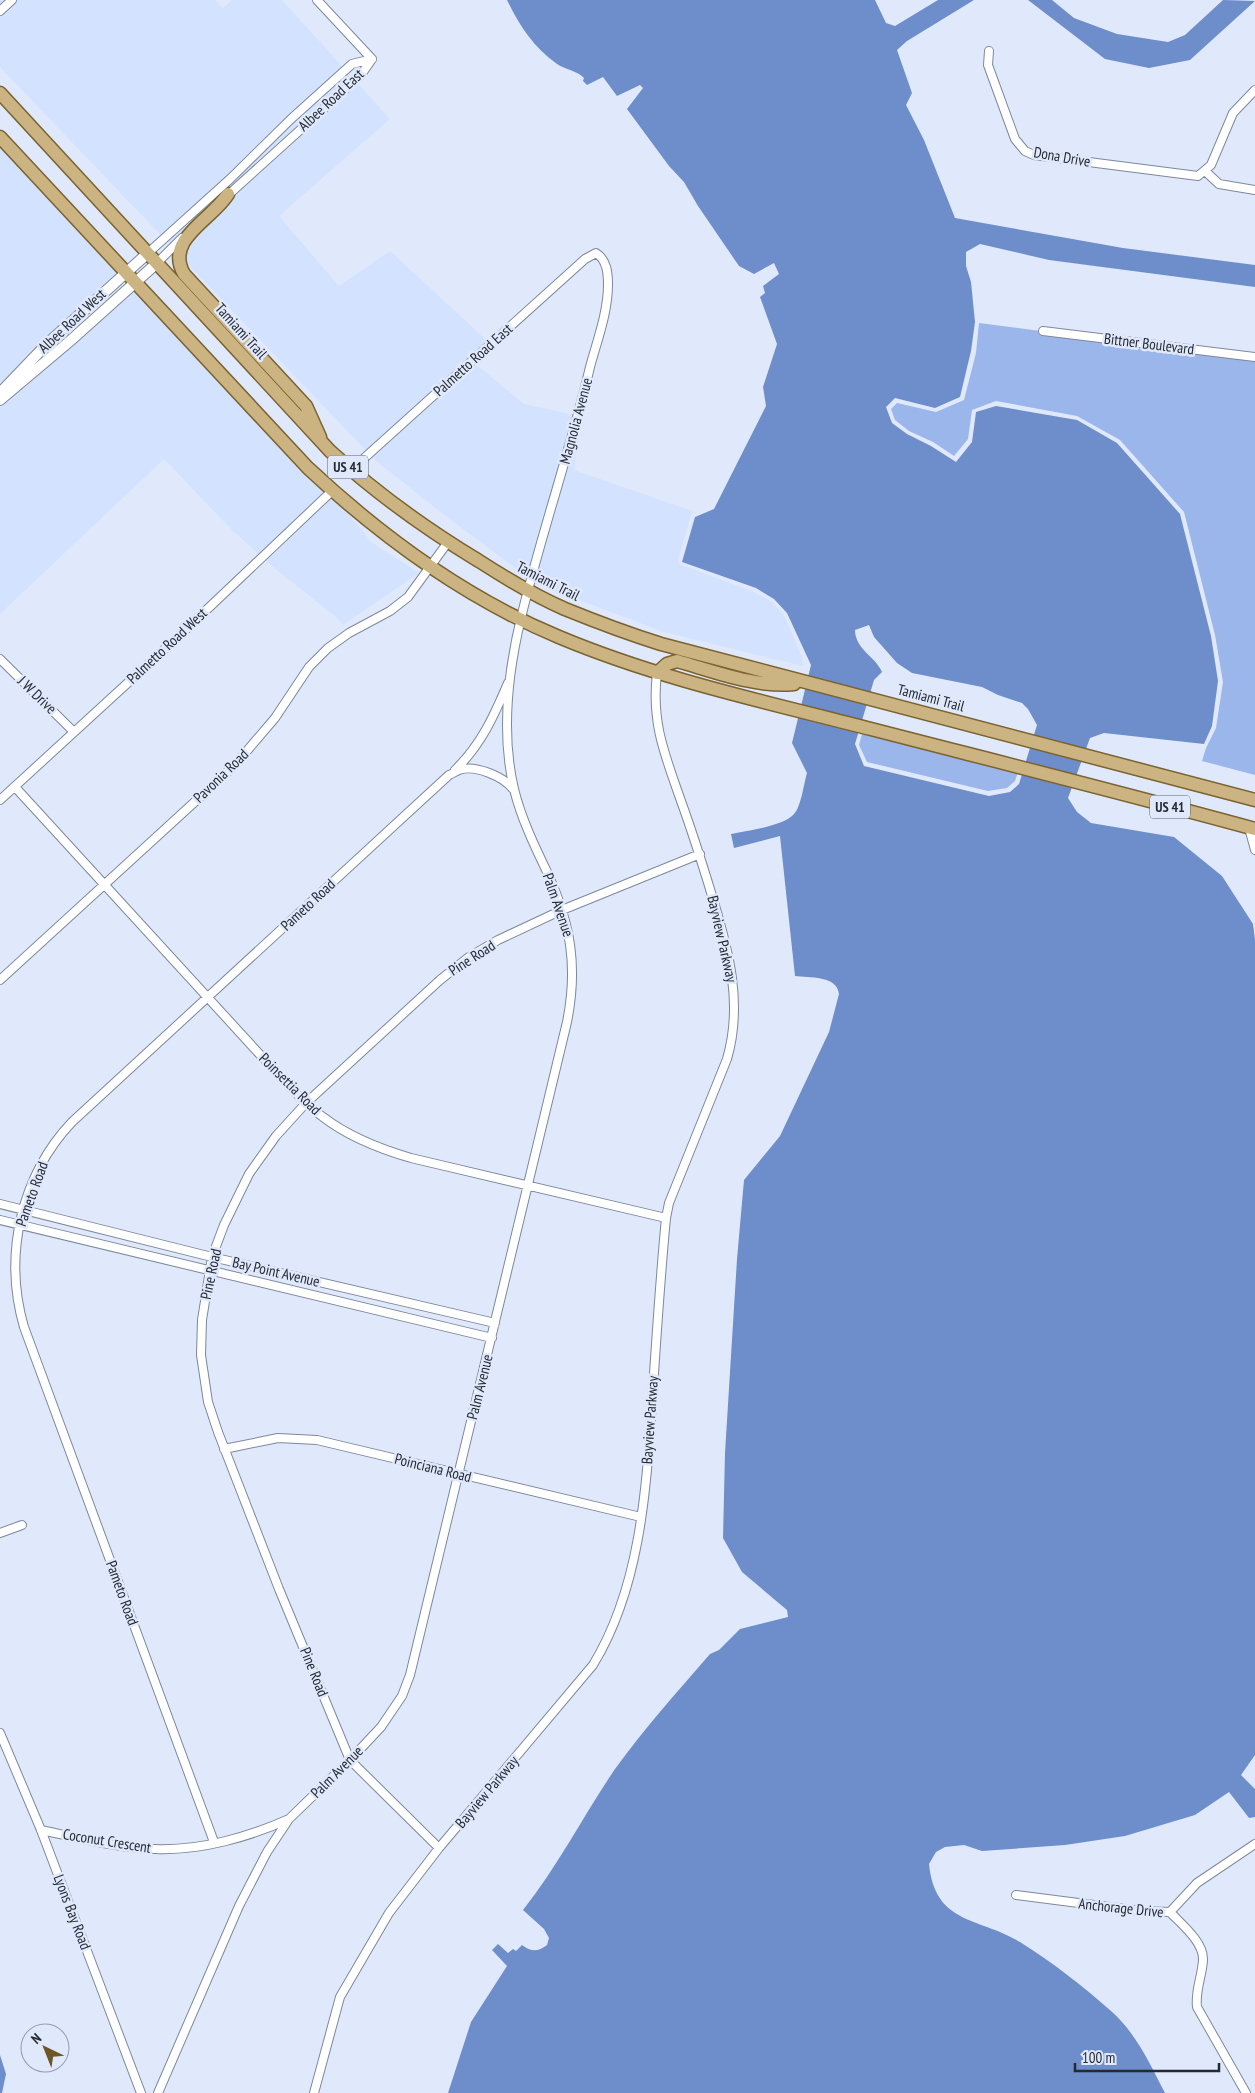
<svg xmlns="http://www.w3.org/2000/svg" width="1255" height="2093" font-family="'PT Sans Narrow',sans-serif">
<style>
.built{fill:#d3e2ff}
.green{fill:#9bb6eb}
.water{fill:#6e8dcb;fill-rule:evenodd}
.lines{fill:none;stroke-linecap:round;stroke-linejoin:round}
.minor-casing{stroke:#7d889b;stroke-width:10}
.tertiary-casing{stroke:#7d889b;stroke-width:12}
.primary-casing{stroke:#7b6330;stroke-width:15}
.minor{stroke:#fff;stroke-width:8}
.tertiary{stroke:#fff;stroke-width:10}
.primary{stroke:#cbb382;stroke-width:12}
.labels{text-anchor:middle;stroke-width:5;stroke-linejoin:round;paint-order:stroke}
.shield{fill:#e0e9fb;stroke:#5d636e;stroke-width:1}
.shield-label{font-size:14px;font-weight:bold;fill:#252a32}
.street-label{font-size:15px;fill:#252a32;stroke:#e0e9fb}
</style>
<rect width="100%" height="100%" fill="#e0e9fb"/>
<path class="built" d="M0 0H215L223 8 232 0H282L390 119 279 216 339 286 390 251 496 349 478 366 524 404 580 416 574 470 695 512 691 515 678 560 679 564 754 592 772 602 784 615 802 657 803 666 664 632 537 584 443 514 375 460 183 259 188 243 223 211 235 193 227 187 220 198 174 249 0 67Z
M0 146 118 272 43 340 0 384Z
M135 290 285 453 343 507 371 542 419 573 343 625 336 617 273 567 231 529 164 459 0 614V407L74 345Z"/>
<path class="green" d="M979 323 1255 359V775L1202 761 1206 748 1216 728 1223 682 1215 635 1184 512 1120 440 1077 416 996 401 972 410 968 439 954 456 933 442 909 431 895 420 891 409 897 403 936 412 964 400 976 353Z
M862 734 1018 772 1015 781 1007 788 988 791 867 762 859 745Z"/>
<path class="water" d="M507 0H875L886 23 895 26 938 0H974L907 41 897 50 912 93 906 105 924 140 955 218 1123 248 1255 265V287L1049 260 980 244 966 252V266L971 282 975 322 971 351 960 397 935 408 895 398 886 407 892 423 907 434 931 446 956 462 972 442 976 412 996 406 1077 420 1117 443 1180 514 1211 636 1218 681 1212 726 1204 744 1104 733 1090 738 1068 798 1077 812 1091 823 1174 837 1222 876 1253 924 1255 940V1755L1241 1775 1255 1789V1817L1249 1818 1229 1792 1195 1815 1125 1836 1065 1845 982 1851 964 1845 945 1847 936 1852 929 1864C935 1925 979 1917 1020 1942 1052 1962 1083 1986 1111 2011 1136 2033 1150 2064 1165 2093H448L471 2022 507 1966 492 1950 498 1944 508 1953 513 1949 516 1951 522 1945C531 1952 538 1952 547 1945L549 1938 544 1929 523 1910C558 1866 583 1816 615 1769 644 1729 677 1692 710 1654L719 1650 740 1629 788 1617 787 1610 742 1572 723 1538 725 1453 737 1259 744 1180 780 1136 829 1032 839 994C837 975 809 978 795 976L780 836 734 848 731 834C746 831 784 826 794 814 801 807 804 783 807 773L792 743 811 665 787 613 774 599 756 588 682 562 695 517 714 509 766 406 763 387 777 344 760 297 765 293 763 286 779 274 774 263 754 274 739 266 698 206 684 182 669 166 627 109 643 88 640 85 617 96 603 77 587 85 583 81 584 78C576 70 566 70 557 64 534 48 519 25 507 0ZM869 625 874 637 897 663 912 673 982 687 998 695 1022 703 1028 709 1037 725 1019 784 1010 792 989 796 864 766 855 744 874 680 882 672C875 656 855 649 855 630Z
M1028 0H1052L1074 18 1117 34 1168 42 1185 35 1223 0 1255 1 1190 60 1149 68 1105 59Z
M0 2055 6 2074 2 2093H0Z"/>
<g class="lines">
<defs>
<path id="minor" d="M317 0 372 59
M0 11 12 0
M989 51 988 65 1015 139 1025 151 1034 155 1198 176 1211 165 1233 113 1255 90
M1205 171 1219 184 1255 190
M227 196 361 75 372 59
M148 253 230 179 291 119 352 64 372 59
M157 263 182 238
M1043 331 1255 357
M0 659 74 732
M455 770C481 745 494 716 508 683
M15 787 275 1071C290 1087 305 1104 323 1117 349 1137 380 1149 411 1158L666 1218
M0 800 180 635 332 491
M1249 828 1255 850
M0 980 234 766 275 718 309 667 328 648 349 633 390 611 408 597 448 542
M0 1204 212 1257 495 1323
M0 1220 492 1338
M224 1449 278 1438 317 1440 641 1517
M0 1533 22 1525
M0 1733 41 1830 141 2093
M41 1830C78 1838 117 1848 155 1849 200 1851 249 1837 289 1819
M214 1842 24 1327C3 1255 21 1176 72 1122L449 775C452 774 456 771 459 770 475 764 504 777 513 789
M439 1848 350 1760 279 1589 218 1432 208 1402 201 1355 202 1320 212 1257 224 1225 249 1174 276 1136 306 1103 440 980 469 957 498 940 562 910 700 854
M1016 1895 1141 1911 1170 1912C1181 1924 1204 1942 1203 1960 1202 1977 1195 1990 1197 2007L1246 2093
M1170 1912 1197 1883 1255 1844
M158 2093 239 1906 267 1852 289 1819 350 1760 381 1727 402 1696 410 1675 567 1022C578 967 571 925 548 874 535 847 521 818 514 789 501 734 508 672 521 618 541 534 570 452 590 367 597 341 608 312 608 285 608 273 607 260 596 253L585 259 351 470
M314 2093 340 1997 389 1913 439 1848 593 1665C640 1588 646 1492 652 1404 656 1342 660 1280 666 1218L669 1203 727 1059C743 1004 729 952 713 899 703 866 693 834 681 801 665 755 651 723 657 673"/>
<path id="tertiary" d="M0 393 47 344 148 253
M0 400 70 341 157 263"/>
<path id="primary" d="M0 93 330 451C376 493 426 529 479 561 507 579 535 596 565 609 597 622 629 634 661 644L1255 800
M0 137 308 468C382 537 465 598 559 637 659 679 766 702 871 729 999 762 1127 794 1255 829
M228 194C212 220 164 239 184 274L306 406 320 437
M657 673 667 664 677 661C713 671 757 688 794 684"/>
</defs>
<use href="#minor" class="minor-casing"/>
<use href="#tertiary" class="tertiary-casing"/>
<use href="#primary" class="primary-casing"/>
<use href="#minor" class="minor"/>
<use href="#tertiary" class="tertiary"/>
<use href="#primary" class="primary"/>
</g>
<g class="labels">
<g class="shield">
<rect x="328" y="455.5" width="40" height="23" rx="4"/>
<rect x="1150" y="795.5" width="40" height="23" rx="4"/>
</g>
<g class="shield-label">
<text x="348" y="472">US 41</text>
<text x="1170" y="812">US 41</text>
</g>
<g class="street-label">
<text transform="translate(331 100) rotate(-43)" y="5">Albee Road East</text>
<text transform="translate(1062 157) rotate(10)" y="5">Dona Drive</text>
<text transform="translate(72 321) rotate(-43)" y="5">Albee Road West</text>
<text transform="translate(241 331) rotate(48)" y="5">Tamiami Trail</text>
<text transform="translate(1149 344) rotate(7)" y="5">Bittner Boulevard</text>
<text transform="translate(473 360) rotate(-42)" y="5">Palmetto Road East</text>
<text transform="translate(576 421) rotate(-75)" y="5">Magnolia Avenue</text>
<text transform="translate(548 581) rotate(27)" y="5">Tamiami Trail</text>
<text transform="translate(167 646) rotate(-43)" y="5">Palmetto Road West</text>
<text transform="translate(37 695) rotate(44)" y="5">J W Drive</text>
<text transform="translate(931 698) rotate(15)" y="5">Tamiami Trail</text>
<text transform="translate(221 776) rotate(-44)" y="5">Pavonia Road</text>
<text transform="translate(308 905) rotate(-43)" y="5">Pameto Road</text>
<text transform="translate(558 905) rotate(71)" y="5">Palm Avenue</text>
<text transform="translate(722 939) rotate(77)" y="5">Bayview Parkway</text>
<text transform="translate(472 958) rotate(-33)" y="5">Pine Road</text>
<text transform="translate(290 1084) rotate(45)" y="5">Poinsettia Road</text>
<text transform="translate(32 1194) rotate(-70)" y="5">Pameto Road</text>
<text transform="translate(276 1272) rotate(13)" y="5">Bay Point Avenue</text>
<text transform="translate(211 1274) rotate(-78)" y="5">Pine Road</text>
<text transform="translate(480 1387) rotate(-76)" y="5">Palm Avenue</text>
<text transform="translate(650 1420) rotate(-86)" y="5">Bayview Parkway</text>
<text transform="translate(433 1468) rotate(14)" y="5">Poinciana Road</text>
<text transform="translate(122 1593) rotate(70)" y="5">Pameto Road</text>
<text transform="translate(314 1672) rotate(68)" y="5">Pine Road</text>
<text transform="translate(337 1772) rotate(-45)" y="5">Palm Avenue</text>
<text transform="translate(487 1792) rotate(-50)" y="5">Bayview Parkway</text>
<text transform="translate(107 1841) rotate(9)" y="5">Coconut Crescent</text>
<text transform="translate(1121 1908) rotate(6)" y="5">Anchorage Drive</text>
<text transform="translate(72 1912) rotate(69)" y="5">Lyons Bay Road</text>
</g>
</g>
<g transform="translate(45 2048) rotate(317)"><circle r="24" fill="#e0e9fb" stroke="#959dab"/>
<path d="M0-4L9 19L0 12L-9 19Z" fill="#6f5627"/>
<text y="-8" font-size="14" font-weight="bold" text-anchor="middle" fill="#252a32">N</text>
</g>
<path d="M1075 2063v8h144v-8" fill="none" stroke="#252a32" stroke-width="2.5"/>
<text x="1082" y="2063" font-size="15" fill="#252a32" stroke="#e0e9fb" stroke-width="4" paint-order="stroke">100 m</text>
</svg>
